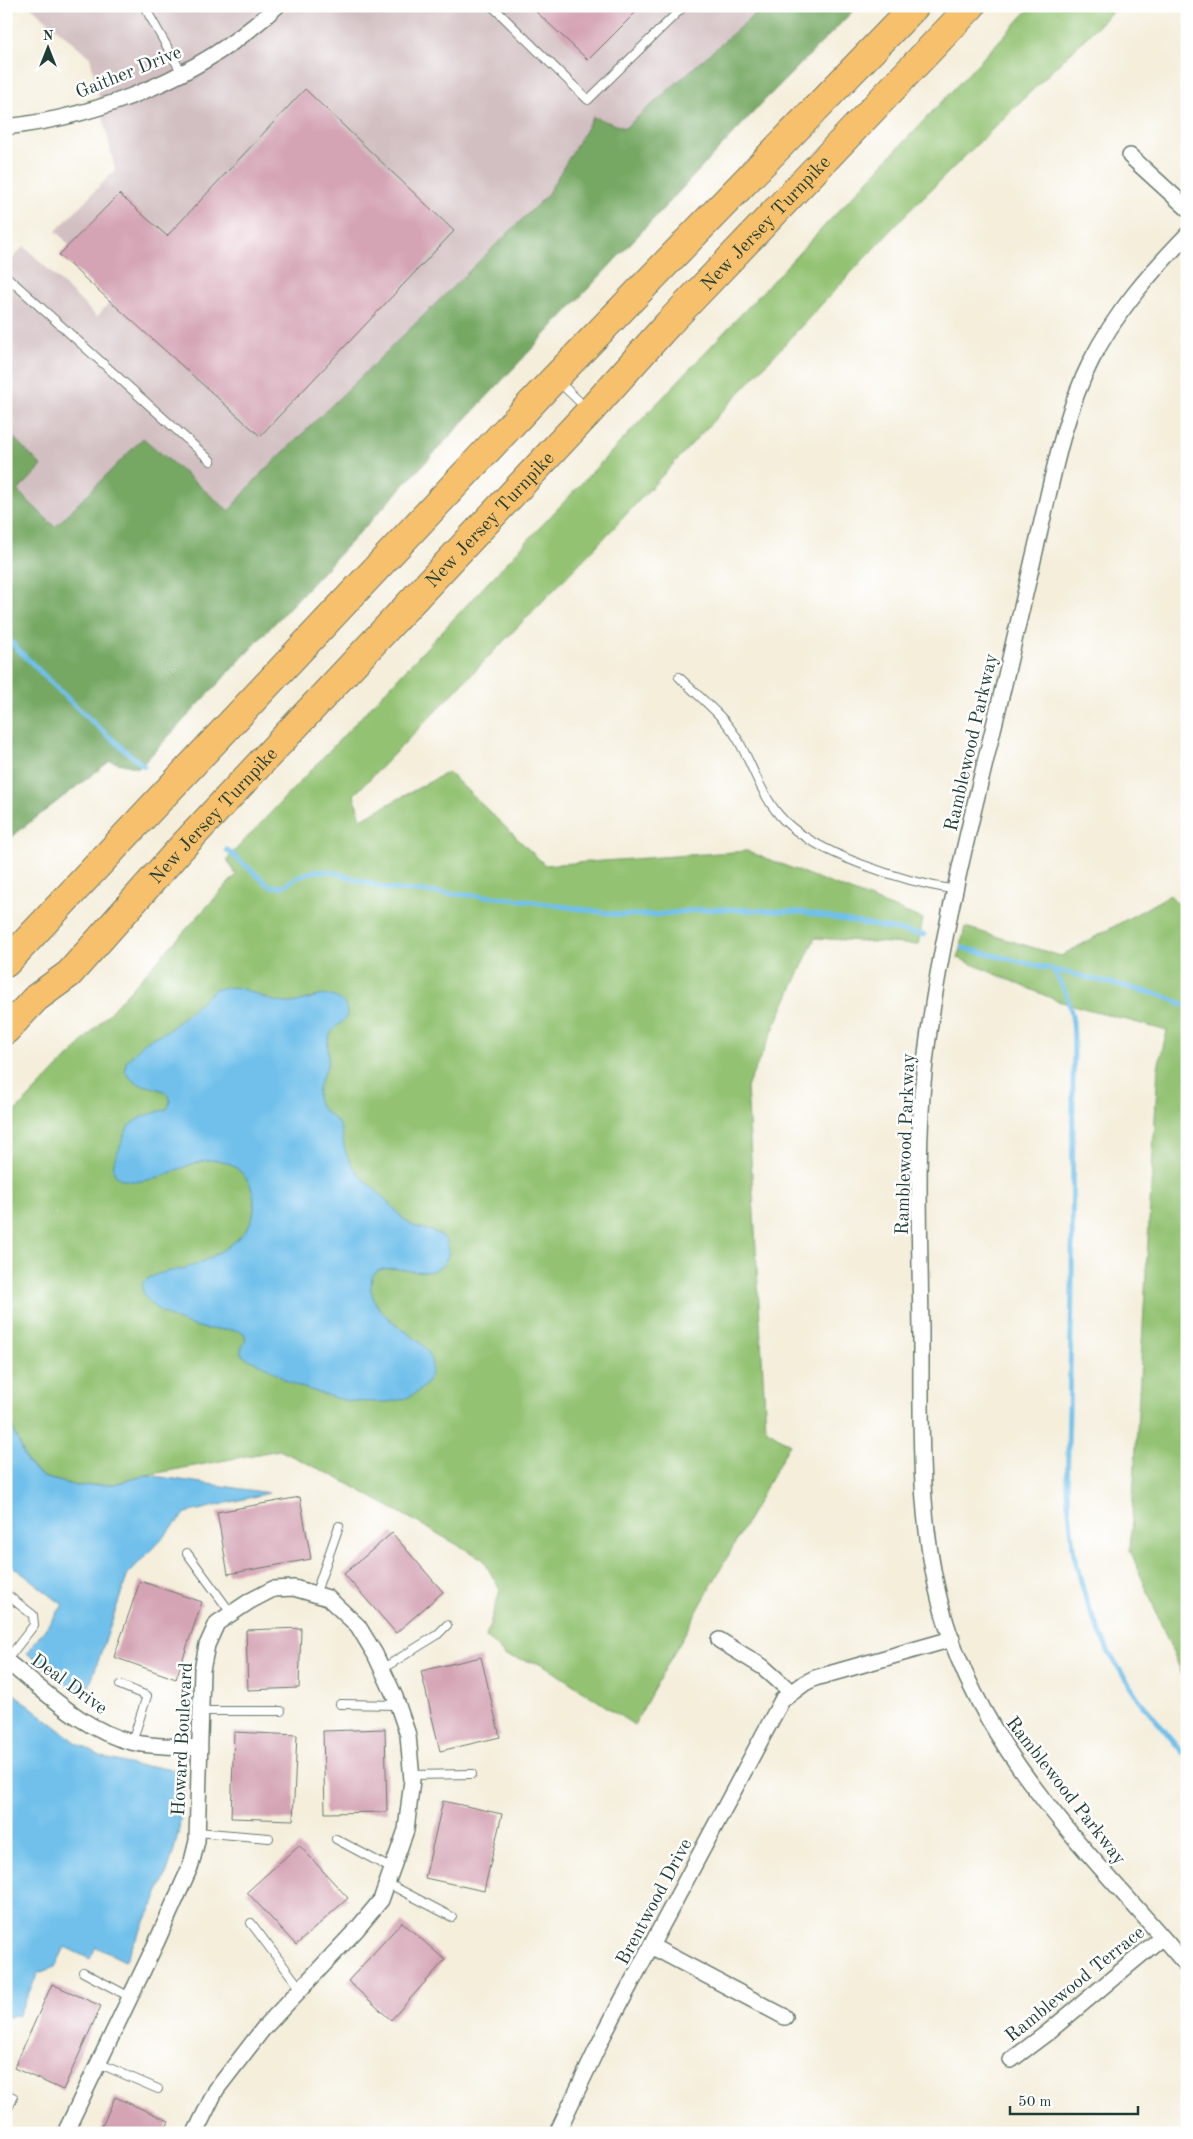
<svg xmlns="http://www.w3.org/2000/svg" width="1193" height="2139" font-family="'Old Standard TT',serif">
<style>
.industrial{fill:#d2bfc1}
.green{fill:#93c272;stroke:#598053}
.forest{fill:#76a864;stroke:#4a724c}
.water{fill:#70c0eb;stroke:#487e90}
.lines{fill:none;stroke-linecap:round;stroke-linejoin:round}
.stream{stroke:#70c0eb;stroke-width:5}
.building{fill:#d4a3b4}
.lane-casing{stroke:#6a7b6e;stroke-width:10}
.street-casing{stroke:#6a7b6e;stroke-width:18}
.highway-casing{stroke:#6a7b6e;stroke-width:30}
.lane{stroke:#fff;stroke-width:8}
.street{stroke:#fff;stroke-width:15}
.highway{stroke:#f7c06c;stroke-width:28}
.labels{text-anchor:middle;stroke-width:5;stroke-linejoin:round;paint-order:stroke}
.street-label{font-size:19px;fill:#1f3d34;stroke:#fff}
</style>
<rect width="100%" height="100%" fill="#fff"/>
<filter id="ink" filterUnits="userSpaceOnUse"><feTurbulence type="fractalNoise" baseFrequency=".02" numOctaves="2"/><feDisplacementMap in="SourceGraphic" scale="10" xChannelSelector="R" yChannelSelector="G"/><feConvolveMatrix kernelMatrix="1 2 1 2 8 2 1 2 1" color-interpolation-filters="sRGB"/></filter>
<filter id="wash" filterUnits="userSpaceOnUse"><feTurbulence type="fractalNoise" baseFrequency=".0096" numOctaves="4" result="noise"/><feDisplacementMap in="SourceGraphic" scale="20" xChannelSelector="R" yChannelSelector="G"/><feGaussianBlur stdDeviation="1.12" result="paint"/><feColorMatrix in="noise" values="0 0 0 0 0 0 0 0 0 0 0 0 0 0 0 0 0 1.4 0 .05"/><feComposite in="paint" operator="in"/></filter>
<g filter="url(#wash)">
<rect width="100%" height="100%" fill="#f4eedb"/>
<path class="industrial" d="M30 6H764L625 128 593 117 547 195 255 480 229 511 143 438 55 527 17 491 42 466 6 430V265L24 246 97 317 116 294 56 231 115 170 90 57Z"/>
<path class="green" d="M1032 6H1118L902 218 607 535 354 795 361 819 448 772 545 865 747 851 923 919 918 945 815 938 747 1087 766 1429 790 1444 634 1725 542 1664 505 1656 486 1637 500 1590 483 1559 334 1476 279 1450 147 1475 114 1484 76 1486 43 1477 28 1464 6 1412V1121L76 1049 236 875 227 859Z
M1170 895 1187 914V1686L1130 1550 1158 1067 1167 1031 1058 1001 958 958 965 927 1061 956Z"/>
<path class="forest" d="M764 6H858L763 102 139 768 110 761 16 833 6 845V430L42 466 18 491 55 527 143 438 229 511 255 480 547 195 593 117 625 128Z"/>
<path class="water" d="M234 987C254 990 269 1004 290 1003 308 1002 328 985 345 1005 353 1022 335 1022 330 1035 326 1043 329 1053 328 1061 326 1074 314 1087 318 1101 322 1113 335 1116 340 1127 343 1135 343 1144 346 1153 354 1174 372 1186 387 1201 394 1207 400 1217 408 1223 420 1231 440 1228 447 1243 449 1248 449 1254 447 1258 434 1288 389 1257 374 1274 371 1278 371 1284 371 1289 375 1319 410 1329 426 1349 435 1361 433 1377 423 1387 412 1398 398 1402 382 1402 363 1402 344 1402 326 1395 313 1390 299 1388 287 1381 280 1377 275 1372 268 1368 259 1363 250 1361 241 1354V1349L246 1340 244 1333C232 1327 221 1331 209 1329 188 1327 140 1309 142 1284 154 1270 176 1272 192 1266 209 1260 245 1239 251 1221 256 1209 255 1192 248 1181 211 1128 166 1194 122 1179 106 1174 116 1157 120 1147 123 1140 124 1132 129 1126 139 1116 154 1113 167 1109 180 1088 148 1088 137 1083 132 1081 129 1076 125 1072L126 1062 144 1042 170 1029 215 989Z
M6 1412 28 1464 43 1477 76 1486 114 1484 147 1475 269 1493 186 1513 128 1574 85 1699 27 1653 63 1605 6 1561Z
M13 1693 77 1743 102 1757 136 1766 162 1767 180 1771C184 1780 183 1788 182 1798 181 1857 151 1909 125 1961L96 1947 90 1959 65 1947 55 1967 38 1973 18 2016 6 2017V1702Z"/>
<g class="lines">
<path class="stream" d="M6 637C52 684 93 725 144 766
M227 850 270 886 282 887 298 877 314 871 332 872 388 889 508 898 620 915H654L696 910 722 909 801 912 924 935
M963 948 1161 995 1187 1006
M1054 971C1077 1007 1075 1035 1073 1077L1072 1291 1067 1491 1074 1555 1087 1603 1109 1653 1138 1698 1187 1758"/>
</g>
<g id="blocks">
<path class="building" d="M530 6H642L588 60Z
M305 89 454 231 260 436 59 255 119 194 167 236Z
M300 1497 311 1559 228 1574 217 1512Z
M392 1533 443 1592 396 1633 344 1574Z
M140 1581 202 1602 176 1679 114 1657Z
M301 1628 299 1688 248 1690 246 1630Z
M481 1657 500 1737 440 1751 421 1671Z
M385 1729 387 1812 325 1813 323 1731Z
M234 1732 297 1735 293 1820 231 1818Z
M443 1801 502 1814 484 1891 425 1878Z
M299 1845 348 1898 296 1945 247 1892Z
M402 1922 445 1960 391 2020 348 1981Z
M52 1984 101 2006 63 2090 14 2068Z
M115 2097 169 2121 164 2133H99Z"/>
</g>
</g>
<g filter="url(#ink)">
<use href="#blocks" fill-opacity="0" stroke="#6a7b6e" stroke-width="1"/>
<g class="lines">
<defs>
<path id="lane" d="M144 6 182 73
M492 6 588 100 684 6
M6 276 211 461
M558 381 586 408
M679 677C698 696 723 715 737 738 752 764 760 792 779 815 812 854 906 882 956 890
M187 1553 231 1613
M6 1594 33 1615 34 1625 6 1661
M315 1595 339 1526
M382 1669 437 1635 447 1625
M120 1685 147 1696 132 1742
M340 1704 398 1705
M201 1711H281
M411 1775 472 1774
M197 1832 269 1838
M336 1839 392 1869
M387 1883 452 1917
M251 1923 301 1989
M83 1972 130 1997
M98 2063 158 2089
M6 2095 13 2097 6 2113"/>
<path id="street" d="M6 127C104 116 205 74 277 6
M1130 156 1187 208
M1187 235C1150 273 1115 313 1091 361 1067 409 1056 461 1044 513 1034 556 1024 598 1014 641 982 783 939 928 924 1072 915 1162 921 1254 921 1344 921 1438 918 1533 946 1623 988 1761 1097 1859 1187 1966
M719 1640 763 1667 791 1692
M6 1661C45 1691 83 1730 131 1742 151 1747 178 1746 200 1748
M651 1946 785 2017
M1011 2060 1047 2033 1161 1938
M65 2133 157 1941 191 1865 197 1841 202 1670 207 1645 217 1623 250 1601 273 1589 294 1588 328 1598 358 1626 375 1654 395 1697 408 1735 412 1780 406 1830 381 1900 357 1929 263 2029 216 2090 195 2133
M557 2133 604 2034 782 1700 805 1683 815 1678 952 1639"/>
<g id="highway">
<path d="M6 963 555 378 915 6"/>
<path id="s1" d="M6 1030 36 998 69 974 181 848 590 411 668 324 971 6"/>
</g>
</defs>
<use href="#lane" class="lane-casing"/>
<use href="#street" class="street-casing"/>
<use href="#highway" class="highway-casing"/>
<use href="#lane" class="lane"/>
<use href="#street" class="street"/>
<use href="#highway" class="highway"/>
</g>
</g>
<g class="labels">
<g class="street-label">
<text transform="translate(128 71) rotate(-22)" y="7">Gaither Drive</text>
<text dy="7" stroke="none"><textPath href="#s1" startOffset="1109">New Jersey Turnpike</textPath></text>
<text dy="7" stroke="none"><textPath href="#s1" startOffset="704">New Jersey Turnpike</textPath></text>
<text transform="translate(970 742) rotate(-77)" y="7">Ramblewood Parkway</text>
<text dy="7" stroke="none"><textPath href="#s1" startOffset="299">New Jersey Turnpike</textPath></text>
<text transform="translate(904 1144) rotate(-88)" y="7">Ramblewood Parkway</text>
<text transform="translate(70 1683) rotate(36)" y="7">Deal Drive</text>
<text transform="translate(181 1739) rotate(-87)" y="7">Howard Boulevard</text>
<text transform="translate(1067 1790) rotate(52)" y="7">Ramblewood Parkway</text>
<text transform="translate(653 1901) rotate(-62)" y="7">Brentwood Drive</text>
<text transform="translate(1074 1983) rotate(-39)" y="7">Ramblewood Terrace</text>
</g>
</g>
<rect width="1193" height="2139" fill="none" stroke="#fff" stroke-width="25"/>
<g transform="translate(48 48)" stroke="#ffffff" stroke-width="4" paint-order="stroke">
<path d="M0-4L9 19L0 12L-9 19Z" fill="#1f3d34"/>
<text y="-8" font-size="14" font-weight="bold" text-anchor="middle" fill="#1f3d34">N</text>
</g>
<path d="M1010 2106v8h128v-8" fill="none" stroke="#1f3d34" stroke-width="2.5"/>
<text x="1018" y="2106" font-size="15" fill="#1f3d34" stroke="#ffffff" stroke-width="4" paint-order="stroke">50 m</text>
</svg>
